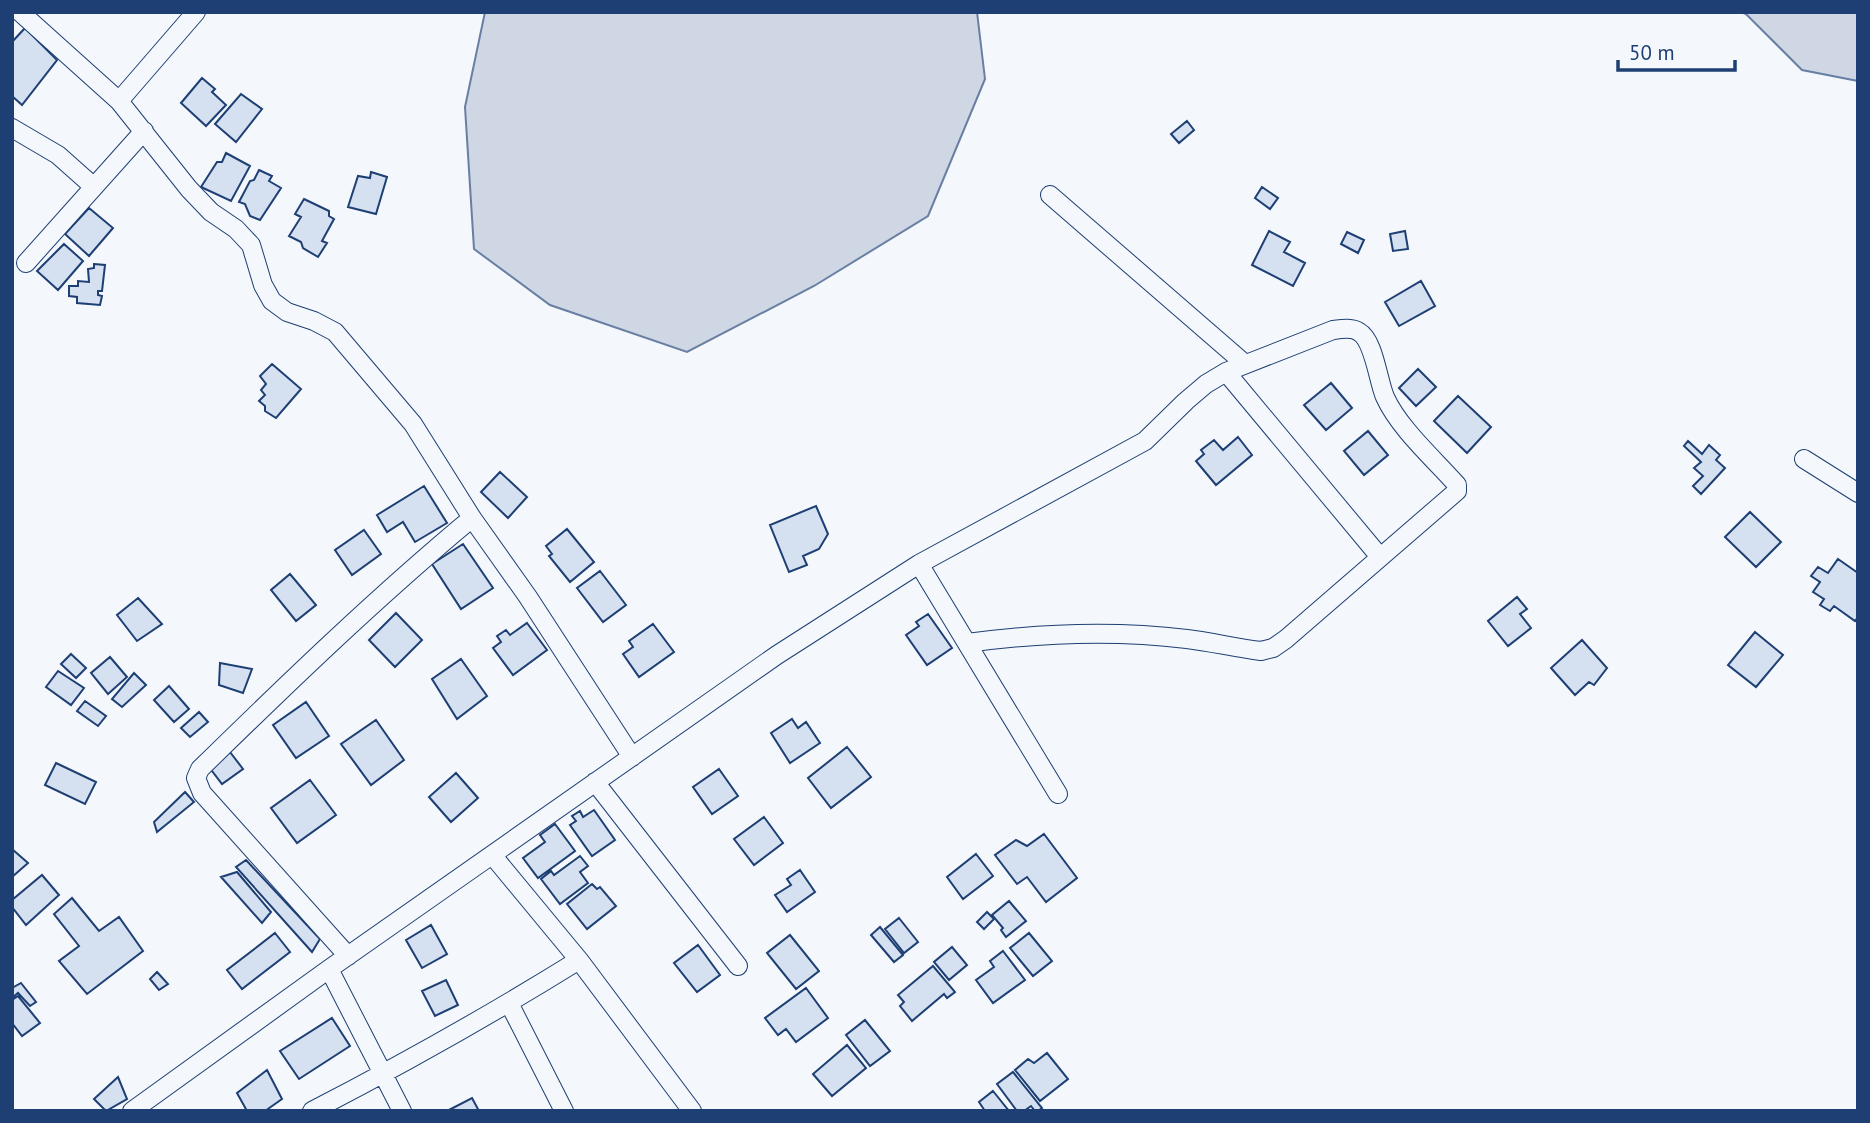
<svg xmlns="http://www.w3.org/2000/svg" width="1870" height="1123" font-family="'PT Sans',sans-serif">
<style>
.water{fill:#cfd7e4;stroke:#687fa3;stroke-width:2}
.building{fill:#d5e0f0;stroke:#1d3f73;stroke-width:2}
.lines{fill:none;stroke-linecap:round;stroke-linejoin:round}
.minor-casing{stroke:#1d3f73;stroke-width:20}
.minor{stroke:#f4f7fb;stroke-width:18}
</style>
<rect width="100%" height="100%" fill="#f4f7fb"/>
<path class="water" d="M485 12H977L985 79 928 216 814 286 687 352 550 305 474 249 465 107Z
M1741 12H1858V81L1802 70 1746 14Z"/>
<path class="building" d="M25 28 57 60 22 105 12 96V42Z
M202 78 215 89 212 92 226 105 206 126 181 103Z
M241 94 262 109 236 142 215 124Z
M1187 121 1194 130 1179 143 1171 134Z
M226 153 250 166 231 201 201 187 217 162H222Z
M259 170 272 176 269 181 281 188 260 220 250 216 245 204 239 202 250 181 254 180Z
M371 172 387 177 376 214 348 207 358 176 370 178Z
M1262 187 1278 198 1270 209 1255 198Z
M304 199 329 211V216L334 219 322 241 327 243 318 257 303 248 301 242 289 236 301 217 295 214Z
M89 208 113 228 89 256 65 234Z
M1269 231 1290 242 1284 252 1305 263 1293 286 1252 265Z
M1405 231 1408 249 1393 251 1390 234Z
M1347 232 1364 240 1358 253 1341 244Z
M64 244 83 261 58 290 37 271Z
M94 264 105 265 102 291H98V295L102 296 100 305 77 303V297L69 296V286H78V281L89 282 88 269 94 268Z
M1421 281 1435 306 1399 326 1385 302Z
M272 364 301 389 276 418 265 411V406L259 401 265 395 261 390 266 384 260 376Z
M1418 369 1436 387 1416 406 1399 388Z
M1331 383 1352 408 1326 430 1304 405Z
M1458 396 1491 427 1467 453 1434 421Z
M1368 431 1388 455 1364 475 1344 451Z
M1238 437 1252 455 1216 485 1196 461 1204 454 1201 450 1214 440 1223 450Z
M1688 441 1702 454 1709 445 1720 455 1716 460 1725 468 1701 494 1693 486 1703 476 1694 468 1701 462 1684 446Z
M500 472 527 497 508 518 481 492Z
M424 486 447 523 415 542 403 522 387 532 377 515Z
M816 506 828 534 819 549 803 556 807 565 789 572 770 525Z
M1750 512 1781 542 1756 567 1725 537Z
M567 529 594 562 570 582 549 556 552 554 546 546Z
M364 530 381 554 352 575 335 550Z
M463 544 493 588 461 609 432 564Z
M1838 559 1858 573V617L1855 621 1834 606 1830 611 1820 605 1824 599 1813 592 1820 582 1811 576 1818 567 1828 573Z
M600 571 626 605 603 622 577 588Z
M290 574 316 605 296 621 271 590Z
M1517 597 1527 609 1520 614 1531 628 1508 646 1488 621Z
M138 598 162 624 137 641 117 615Z
M396 613 422 640 395 667 369 640Z
M928 614 952 648 927 665 906 635 919 626 916 622Z
M527 623 547 650 513 675 493 648 501 642 497 636 506 630 510 635Z
M653 624 674 652 639 677 623 654 633 647 629 641Z
M1755 632 1783 655 1756 687 1728 665Z
M1582 640 1607 668 1594 685 1589 682 1575 695 1551 668Z
M71 654 86 668 76 678 61 664Z
M110 657 127 677 108 694 91 673Z
M461 659 487 696 457 719 432 679Z
M220 663 252 669 243 693 219 685Z
M58 671 84 688 71 705 46 687Z
M134 673 146 685 122 707 112 699Z
M169 686 189 709 174 722 154 700Z
M85 701 106 716 98 726 77 711Z
M306 702 329 736 296 758 273 725Z
M199 712 208 722 190 737 181 728Z
M792 719 798 728 806 722 820 743 790 763 771 733Z
M376 720 404 760 371 785 341 744Z
M847 747 871 777 831 808 808 778Z
M230 752 243 769 222 784 209 767Z
M56 763 96 782 85 804 45 785Z
M719 769 738 796 712 814 693 787Z
M456 773 478 798 451 822 429 797Z
M310 780 336 815 297 843 271 808Z
M185 792 194 802 157 832 154 822Z
M594 810 615 840 592 856 570 825 576 821 572 816 580 811 583 817Z
M764 817 783 843 754 865 734 839Z
M555 824 575 851 538 878 523 858 545 842 540 835Z
M1044 834 1077 878 1046 902 1027 877 1017 884 995 855 1016 840 1027 846Z
M12 849 28 863 12 877Z
M976 854 993 876 963 899 947 877Z
M580 856 588 866 580 872 588 883 560 904 541 879 551 871 554 875Z
M246 860 320 939 312 952 236 867Z
M800 870 815 892 787 912 775 895 791 885 787 879Z
M237 872 271 912 262 923 221 877Z
M42 875 59 895 26 925 12 907V900Z
M592 884 597 889 600 887 616 906 587 929 567 904Z
M72 898 99 931 119 917 143 951 87 994 59 961 79 946 54 914Z
M1009 901 1026 921 1006 937 1001 930 1003 928 992 915Z
M987 912 994 919 984 929 977 922Z
M899 918 918 942 904 953 885 929Z
M431 925 447 954 422 968 406 940Z
M880 927 903 955 894 962 871 935Z
M275 933 290 952 242 989 227 970Z
M1029 933 1052 961 1033 976 1010 948Z
M790 935 819 971 796 989 767 953Z
M698 945 720 975 697 992 674 963Z
M952 947 967 965 949 980 934 962Z
M1003 951 1025 980 993 1003 976 980 994 967 990 961Z
M933 966 955 992 947 998 944 994 912 1021 900 1006 904 1002 898 995Z
M157 972 168 984 159 990 150 979Z
M446 980 458 1005 435 1016 422 991Z
M21 983 36 1002 30 1006 18 993 12 998V988Z
M806 988 828 1018 796 1042 786 1029 778 1035 765 1018Z
M18 996 40 1023 22 1036 12 1023V1000Z
M332 1018 350 1046 299 1079 280 1051Z
M865 1020 890 1051 870 1066 846 1035Z
M847 1045 866 1068 832 1096 813 1074Z
M1047 1053 1068 1079 1040 1101 1015 1070 1028 1059 1034 1063Z
M267 1070 282 1099 265 1111H247L237 1093Z
M1013 1072 1042 1108 1038 1111H1035L1031 1106 1024 1111H1017L997 1084Z
M118 1077 127 1099 106 1111 94 1099Z
M993 1091 1009 1111H985L979 1102Z
M472 1098 479 1111H447Z"/>
<g class="lines">
<defs>
<path id="minor" d="M20 12 119 101 189 189 211 212 236 229 251 245 263 285 272 301 287 312 314 321 335 332 413 424 472 518 528 597 632 757
M119 101 196 12
M12 128 58 155 94 187
M1050 195 1245 364
M26 263 144 131
M1226 372 1380 557
M1804 459 1858 493
M919 564 1058 794
M595 782 738 966
M493 856 579 960 692 1111
M348 956 202 793 196 778 200 769C288 683 377 597 472 518
M329 969 402 1111
M509 1003 564 1111
M132 1111 329 969 777 655 919 564 1145 441 1186 401 1206 384 1226 372 1333 330C1341 329 1352 327 1359 332 1374 340 1378 381 1385 397 1399 428 1434 459 1457 485V491L1286 639 1273 648 1261 651C1236 648 1212 642 1187 639 1114 630 1040 633 967 643
M312 1111C403 1064 492 1014 579 960"/>
</defs>
<use href="#minor" class="minor-casing"/>
<use href="#minor" class="minor"/>
</g>
<rect width="1870" height="1123" fill="none" stroke="#1d3f73" stroke-width="28"/>
<path d="M1618 60v10h117v-10" fill="none" stroke="#1d3f73" stroke-width="3.5"/>
<text x="1629" y="60" font-size="21" fill="#1d3f73" stroke="#f4f7fb" stroke-width="5" paint-order="stroke">50 m</text>
</svg>
